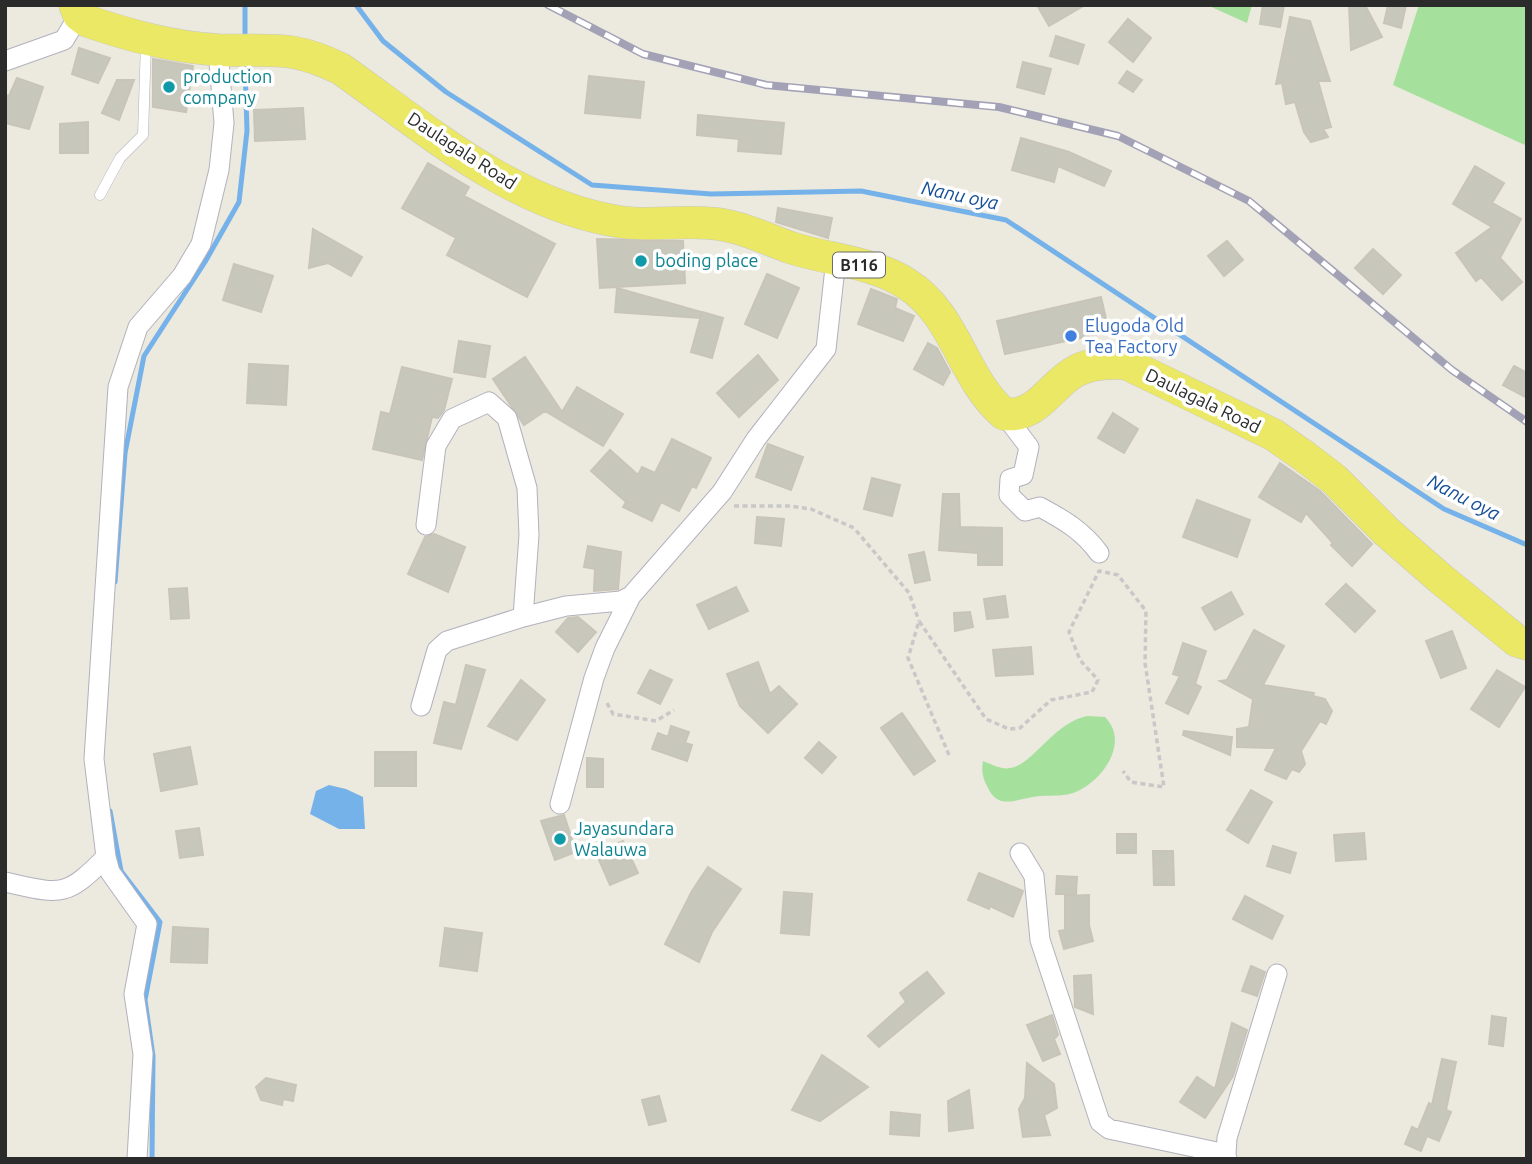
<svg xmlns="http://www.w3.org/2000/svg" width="1532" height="1164" font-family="Ubuntu,sans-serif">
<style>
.green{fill:#a6e09d}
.water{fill:#76b2ea}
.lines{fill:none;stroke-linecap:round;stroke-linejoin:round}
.stream{stroke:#76b2ea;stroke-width:5}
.building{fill:#c8c7bc;stroke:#c8c5b8;stroke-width:2}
.lane-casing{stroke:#b2b1be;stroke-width:11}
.street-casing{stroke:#b2b1be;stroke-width:21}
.primary-casing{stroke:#c8c8c8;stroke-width:33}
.path{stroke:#c8c8c8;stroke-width:3.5;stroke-dasharray:5 3.5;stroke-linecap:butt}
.lane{stroke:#fff;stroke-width:10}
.street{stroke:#fff;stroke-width:19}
.primary{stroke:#ebe865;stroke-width:32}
.rail-casing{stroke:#a2a1b5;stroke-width:8}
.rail{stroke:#fff;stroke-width:5;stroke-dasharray:16;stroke-linecap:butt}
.culture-dot{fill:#0f9aa8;stroke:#fff;stroke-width:2.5}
.shop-dot{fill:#3f7fe0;stroke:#fff;stroke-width:2.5}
.labels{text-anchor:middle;stroke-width:7;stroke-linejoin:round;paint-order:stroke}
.shield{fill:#fff;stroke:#6b6b6b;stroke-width:2}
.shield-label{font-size:16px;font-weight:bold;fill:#2b2b2b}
.culture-label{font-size:18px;fill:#0d838f;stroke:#fff;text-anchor:start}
.street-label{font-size:18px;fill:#2b2b2b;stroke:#fff}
.shop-label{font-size:18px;fill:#366cbe;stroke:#fff;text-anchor:start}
.water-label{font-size:19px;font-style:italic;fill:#134e97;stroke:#fff}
</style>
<rect width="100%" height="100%" fill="#ece9de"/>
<path class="green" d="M1207 5H1252L1247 23Z
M1419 5H1527V146L1393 85Z
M1087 716 1105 717C1129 741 1105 778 1078 791 1065 797 1053 795 1040 796 1020 797 999 812 988 788 983 779 981 772 983 761 991 764 1002 770 1010 768 1033 765 1053 723 1087 716Z"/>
<path class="water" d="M329 785 346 789 363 797 365 829H339L310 814 316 791Z"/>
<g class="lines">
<path class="stream" d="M245 5V33
M356 5 383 41 446 92 592 185 711 194 861 191 1006 220 1444 509 1527 545
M115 582 125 453 144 356 205 262 239 202 247 131 245 66
M110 811 121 871 160 922 145 1000 153 1056 152 1159"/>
</g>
<path class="building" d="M1037 5H1085L1049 26Z
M1263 5H1284L1280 27 1260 24Z
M1349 5H1365L1382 37 1351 50Z
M1388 5H1406L1401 28 1384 23Z
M1290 17 1310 21 1330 81H1318L1331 127 1323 129 1328 137 1311 142 1304 132 1295 102 1286 104 1282 83 1276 84Z
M1128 19 1151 38 1133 62 1109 42Z
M1056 36 1084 45 1078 64 1050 56Z
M79 48 110 58 98 83 72 74Z
M153 59 193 66 186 112 153 107Z
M1023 62 1051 69 1044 94 1017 87Z
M1127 71 1142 80 1133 92 1119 83Z
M589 76 644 82 640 118 585 113Z
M17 78 43 87 29 129 5 123V95L9 96Z
M117 80H134L119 120 102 113Z
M303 108 305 139 255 141 254 110Z
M698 115 784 123 781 154 738 151 739 139 697 135Z
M88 122V153H60V124Z
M1021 138 1069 152 1111 171 1104 186 1058 166 1054 182 1012 170Z
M428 163 469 187 464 196 555 244 527 297 447 255 456 238 402 208Z
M1475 166 1504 183 1492 203 1521 219 1500 258 1522 282 1502 300 1481 277 1476 281 1456 253 1492 227 1453 204Z
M778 208 832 218 828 238 776 222Z
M313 229 362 257 351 276 328 263 309 268Z
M597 239 683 241 685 283 600 288Z
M1227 241 1243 260 1224 276 1208 256Z
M1373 249 1401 275 1383 294 1355 268Z
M234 264 273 276 261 312 223 300Z
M767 274 799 288 777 338 745 324Z
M617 288 701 312 700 318 615 312Z
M871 289 897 299 895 308 914 316 903 341 858 324Z
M1101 297 1109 332 1005 354 997 321Z
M702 312 723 318 712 358 691 352Z
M459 341 490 346 485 377 454 372Z
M928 343 937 348 950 372 943 385 914 369Z
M758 355 778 380 739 417 717 393Z
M525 357 562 412 577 387 623 414 603 446 545 411 524 425 493 379Z
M249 364 288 366 286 405 247 403Z
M1514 366 1527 373V398L1503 385Z
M402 367 452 379 444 410 438 418 432 417 422 460 373 449 381 412 390 414Z
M1113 413 1138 429 1124 453 1098 438Z
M672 439 711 458 696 488 692 486 679 511 661 502 652 521 623 507 626 502 591 471 610 450 638 475 642 467 655 473Z
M768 444 803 457 791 490 756 477Z
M1280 463 1320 491 1372 544 1352 566 1331 545 1333 543 1306 513 1301 522 1259 497Z
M872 478 900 485 892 516 864 509Z
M943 494H959L960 527 1002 528V565H978V553L939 550Z
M1197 500 1250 520 1237 557 1183 537Z
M757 517 784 519 781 546 755 543Z
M434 534 465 547 448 592 408 574 425 537Z
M588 546 621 552 618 589 594 591 595 569 584 567Z
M924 552 930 580 915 583 909 555Z
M1346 584 1375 611 1355 632 1326 604Z
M736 587 748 611 709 629 697 605Z
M187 588 189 618 171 619 169 589Z
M1231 592 1243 614 1215 630 1202 608Z
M1005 596 1008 617 987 619 984 599Z
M970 612 973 627 955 631 954 613Z
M578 617 596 632 578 652 556 632 568 618Z
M1254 630 1284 646 1263 685 1314 693 1313 696 1325 699 1332 711 1326 724 1320 721 1301 751 1305 764 1299 772 1292 769 1286 779 1265 770 1276 748 1237 747V729L1249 727 1253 699 1220 681 1227 680Z
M1452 631 1466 668 1441 678 1426 641Z
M1183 643 1206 651 1195 684 1201 687 1188 714 1166 703 1180 676 1173 674Z
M1031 647 1033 674 996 676 993 650Z
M758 662 770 694 779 686 797 704 768 733 740 706 727 674Z
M466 665 485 670 461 749 434 743 444 702 456 705Z
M650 670 672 680 660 704 638 693Z
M1497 670 1525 687 1499 727 1471 709Z
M521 680 545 700 517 740 488 726Z
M902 713 935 761 914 775 881 728Z
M671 726 689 732 685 743 692 745 687 761 652 749 658 733 668 737Z
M1184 731 1232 737 1230 755 1183 735Z
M819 742 836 757 822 773 805 758Z
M190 747 197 784 161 791 154 754Z
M375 752H416V786H375Z
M587 758 603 759V787H587Z
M1251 790 1272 802 1248 843 1227 830Z
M564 815 576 852 555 860 541 821Z
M199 828 203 855 180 858 176 831Z
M1364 833 1366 859 1336 861 1334 835Z
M1117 834H1136V853H1117Z
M623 841 638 873 610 885 596 853Z
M1273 846 1296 853 1290 873 1267 866Z
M1153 851H1173L1174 885H1154Z
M708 867 741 889 712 932 699 962 665 944 692 891Z
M979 873 1023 891 1013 917 990 906 989 909 968 900Z
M1057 876 1077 877 1076 894H1056Z
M784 892 812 894 809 935 781 933Z
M1089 895V925L1093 941 1064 949 1059 931 1065 930V896Z
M1245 896 1283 916 1272 939 1233 919Z
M173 927 208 929 207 963 171 962Z
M445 928 482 933 477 971 440 966Z
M1251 966 1265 972 1257 996 1242 991Z
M927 972 944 993 879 1047 868 1036 906 1002 900 993Z
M1091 975 1093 1014 1075 1007 1074 976Z
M1052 1015 1058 1035 1054 1039 1060 1054 1043 1061 1027 1025Z
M1492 1016 1506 1018 1503 1046 1489 1044Z
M1232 1023 1247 1030 1233 1076 1205 1118 1180 1102 1197 1077 1215 1089Z
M822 1055 868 1087 820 1121 792 1110Z
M1442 1059 1456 1062 1446 1110 1451 1112 1439 1141 1427 1136 1421 1151 1405 1144 1412 1127 1418 1130 1429 1103 1432 1105Z
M1027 1063 1054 1084 1057 1108 1044 1115 1050 1135 1023 1137 1019 1109 1025 1098Z
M266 1078 296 1085 293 1101 283 1099 282 1105 261 1100 256 1087Z
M969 1090 973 1128 949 1131 948 1101Z
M659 1096 666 1121 649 1125 642 1100Z
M891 1112 920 1115 919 1136 890 1134Z"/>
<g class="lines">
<defs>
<path id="lane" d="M100 195 120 158 143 135 146 42"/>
<path id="street" d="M5 61 64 40 79 15
M1004 414 1029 447 1023 475 1010 479 1009 495 1025 511 1040 507C1064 520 1083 531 1099 553
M426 525 436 446 452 419 489 402 507 418 527 488 529 535 523 617 566 606 621 601 631 596 722 492 756 439 826 349 836 259
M421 706 437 650 447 641 523 617
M560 804 594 678 605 648 631 596
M1020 853 1034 876 1040 940 1100 1122 1109 1129 1226 1154 1227 1159
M106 857 110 872 147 924 134 994 143 1054 137 1159
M5 882C60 894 65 899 106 857L94 759 118 387 138 327 182 276 201 244 219 170 224 123 218 50
M1226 1154 1227 1138 1277 974"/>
<path id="primary" d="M75 5 79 15 87 21C131 36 172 47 219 50 271 52 291 44 341 69 426 129 514 206 621 222 649 226 678 221 706 223 737 224 763 238 792 248 829 260 874 262 907 284 956 315 962 378 1004 414 1038 418 1050 385 1076 371 1091 363 1109 363 1125 363L1274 435 1304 456 1334 479 1387 532 1441 579 1517 641 1527 644"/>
</defs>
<use href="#lane" class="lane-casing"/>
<use href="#street" class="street-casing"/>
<use href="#primary" class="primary-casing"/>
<path class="path" d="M734 506H789L811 509 854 528 909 593 919 621
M607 703 613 714 656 721 674 710
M949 755 908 658 919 621 986 719 1009 729 1020 728 1051 700 1092 692 1098 680 1080 660 1069 632 1099 571 1118 575 1146 611 1145 663 1164 787 1131 782 1123 771"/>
<use href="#lane" class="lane"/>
<use href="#street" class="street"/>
<use href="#primary" class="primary"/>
<defs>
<path id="rail" d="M548 5 643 54 766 85 999 107 1118 136 1249 201 1452 370 1527 422"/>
</defs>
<use href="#rail" class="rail-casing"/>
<use href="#rail" class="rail"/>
</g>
<g class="culture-dot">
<circle cx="169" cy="87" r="7"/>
<circle cx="641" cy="261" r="7"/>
<circle cx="560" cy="839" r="7"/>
</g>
<circle class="shop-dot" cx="1071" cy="336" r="7"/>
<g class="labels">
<rect class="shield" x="833" y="252.5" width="52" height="25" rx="5"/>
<g class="shield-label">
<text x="859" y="271">B116</text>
</g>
<g class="culture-label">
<text x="183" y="83">production<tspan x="183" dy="21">company</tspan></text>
<text x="655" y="267">boding place</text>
<text x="574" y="835">Jayasundara<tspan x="574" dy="21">Walauwa</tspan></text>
</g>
<g class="street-label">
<text transform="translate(462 151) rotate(33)" y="6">Daulagala Road</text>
<text transform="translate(1203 401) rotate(26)" y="6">Daulagala Road</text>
</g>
<g class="shop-label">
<text x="1085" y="332">Elugoda Old<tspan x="1085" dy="21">Tea Factory</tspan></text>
</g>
<g class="water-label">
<text transform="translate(960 195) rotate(12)" y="7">Nanu oya</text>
<text transform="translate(1464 497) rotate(27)" y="7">Nanu oya</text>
</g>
</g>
<rect width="1532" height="1164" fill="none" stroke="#2b2b2b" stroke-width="14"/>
</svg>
